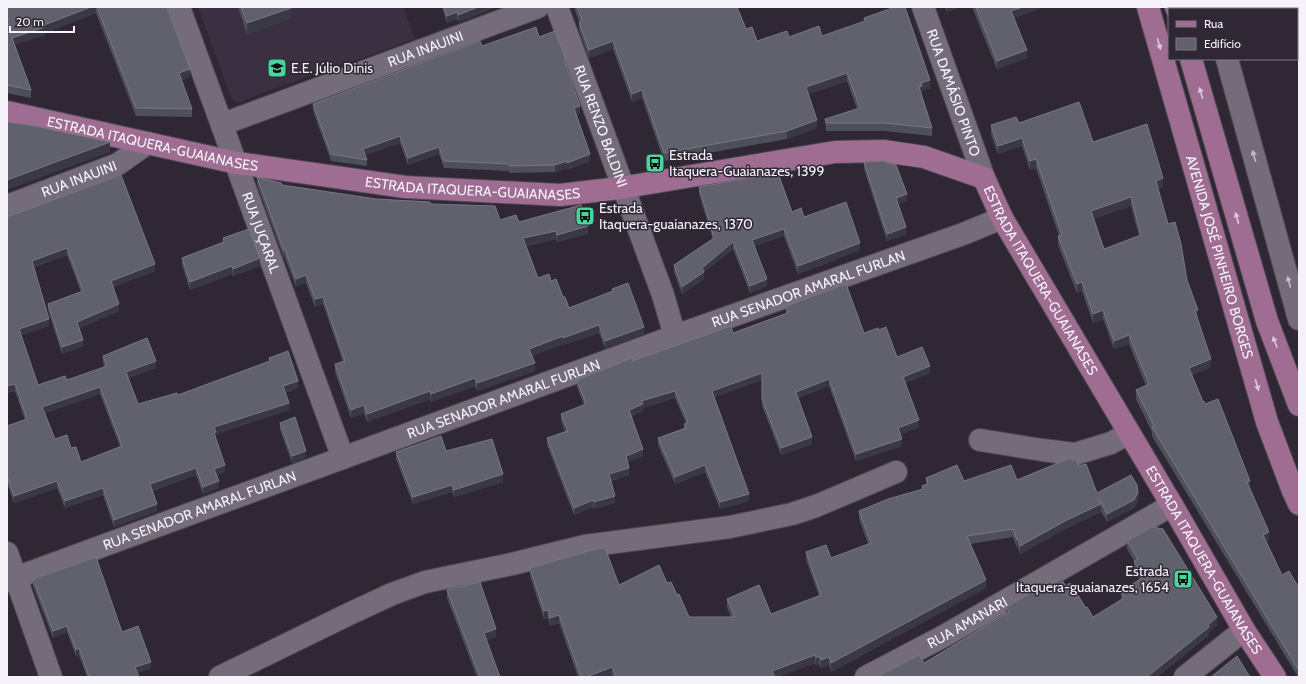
<svg xmlns="http://www.w3.org/2000/svg" width="1306" height="684" font-family="Cabin,sans-serif">
<style>
.built{fill:#3a3041}
.lines{fill:none;stroke-linecap:round;stroke-linejoin:round}
.minor-casing{stroke:#4d4751;stroke-width:24}
.major-casing{stroke:#4d4751;stroke-width:24}
.minor{stroke:#746c7a;stroke-width:22}
.major{stroke:#9f6d92;stroke-width:22}
.wall{fill:#4e4f5c;fill-rule:evenodd}
.shaded-wall{fill:#3a3845}
.building{fill:#60616d;stroke:#777883;fill-rule:evenodd}
.oneway{fill:#dccadb}
.oneway2{fill:#c2bcc7}
.labels{text-anchor:middle;stroke-width:3;stroke-linejoin:round;paint-order:stroke}
.street-label{font-size:14px;fill:#f6f2fa;stroke:#2f2834}
.poi-label{font-size:14px;fill:#f6f2fa;stroke:#2f2834;text-anchor:start}
</style>
<rect width="100%" height="100%" fill="#2f2834"/>
<path class="built" d="M198 7H403L415 39 251 97 242 102H236L231 97Z"/>
<g class="lines">
<defs>
<g id="minor">
<path id="s1" d="M179 7 343 458"/>
<path id="s2" d="M557 7 663 295 675 336"/>
<path id="s3" d="M923 7 984 178"/>
<path d="M1213 7 1214 9"/>
<path d="M1227 59 1299 319"/>
<path id="s4" d="M223 124 538 7"/>
<path id="s5" d="M7 206 118 164 148 143"/>
<path d="M980 440 1042 450 1075 454 1111 443 1129 433"/>
<path d="M7 553 51 677"/>
<path id="s6" d="M7 581 675 336 963 234 1002 218"/>
<path d="M220 677 349 614 392 594 425 582 512 564 585 546 730 527 792 514 816 506 896 472"/>
<path id="s7" d="M866 677 944 636 1172 505"/>
<path d="M1185 677 1244 630"/>
</g>
<g id="major">
<path id="s8" d="M1148 7 1267 422 1293 491 1299 504"/>
<path d="M1176 7 1177 9"/>
<path d="M1191 59 1267 321 1299 405"/>
<path id="s9" d="M7 112 237 163 405 187 560 195 620 188 835 152 884 151 924 157 984 178 1002 218 1172 505 1244 630 1275 677"/>
</g>
</defs>
<use href="#minor" class="minor-casing"/>
<use href="#major" class="major-casing"/>
<use href="#minor" class="minor"/>
<use href="#major" class="major"/>
</g>
<path class="wall" d="M7 7H167L190 77 181 80 192 109V117L136 116 96 13 45 33V35L14 45 31 90V98L7 93Z
M238 7H291V18L247 34Z
M442 7H497L458 22 457 19 447 23Z
M575 7H737L746 29 757 41 789 37 822 36 864 22V18L930 88 922 91V94H921L932 128V136L885 131H826L825 119 857 109 847 81 808 94 817 128 787 139 664 161 642 98 632 102 613 49 589 58 579 30V21L575 11Z
M945 7H961L947 12Z
M972 7H1043L1014 18 1027 58 997 69Z
M539 37 566 66 580 113 576 114 590 161 567 170V168L555 172 510 173 509 171 444 168 439 154 408 165 400 143 365 155 367 160V166L331 161 313 111V104L482 46Z
M1019 123 1093 142 1163 187 1158 189 1168 224 1187 280 1198 318 1197 319 1211 367 1192 375 1203 402 1250 489 1269 540 1266 542 1282 575 1299 588V677H1298L1152 436V432L1136 399V390L1146 386 1129 344 1114 349 1103 319 1093 323 1082 291 1077 293 1058 245V236H1059L1036 168 1030 170 1022 146 998 154 991 134V125ZM1131 206 1139 236 1104 249 1093 219Z
M864 162 907 201 898 204 906 234 887 241 864 169Z
M257 177 282 185 376 199 431 204 500 220 519 222 588 234 557 242 556 239 526 246 538 278 551 281 563 297 569 308 612 291V289L644 334 605 348 599 333 563 345V344L532 356 535 371 477 391 475 386 431 402 430 399 367 422 364 413 351 418 335 372V364L343 362 323 304 315 307 306 283 296 287 285 258H284L257 185Z
M699 187 792 212 804 217 860 250 798 274 784 236 755 246 767 286 750 293 733 249 704 272V279L682 294 674 272V265L713 240 699 194Z
M7 217 155 271 113 287 119 311 79 328 83 346 62 354 48 310V304L81 292 67 255 34 267 49 326 21 335 38 385 67 380 104 367 103 362V356L156 368 128 378 138 404 178 395 269 361V358L298 388 285 393 289 410 216 434V439L225 472 216 475 219 488 203 494 196 475 152 491 157 511 114 527 103 495 65 508 57 488 14 503 7 483V426L25 420 15 391 7 393ZM100 394 120 447 81 462 71 448 55 439 45 413Z
M223 238 260 266 233 276 232 274 190 290 182 265V258L223 242Z
M786 306 864 333 879 330 897 357 930 373 905 383 919 427 901 434 902 446 856 461 829 386 798 398 812 444 781 455 762 406V380L714 397 749 501 720 509 705 472 675 484 658 445V438L684 428V424L686 423 675 398 643 408V411L632 416 643 456 628 462 629 475 611 481 615 503 594 509 593 507 574 515 547 445V438L565 431 561 421V414L584 405 577 387V380L634 360 733 333 786 313Z
M280 423 306 458 292 463 280 430Z
M446 451 503 482 454 497 452 492 413 504 396 459V452Z
M1072 460 1079 466 1097 493 1138 501 1134 508 1107 522 1101 511V512L1065 529 1020 554 1018 548H1017L1013 537 970 544 986 588 831 672 829 665 821 668 819 664 816 666 815 663 778 677H613L612 675 607 677H578L559 623 550 626 548 618 544 619 530 576V568L619 585 667 583 677 595 689 617H731L727 607V599L771 614 819 596 806 560V552L831 558 868 544 859 519V511L922 489V486L926 484V478L964 481 1017 480Z
M1127 541 1217 625 1209 632V635L1157 677H877L924 663 1006 613V607L1053 584 1066 586 1093 617 1121 600V592L1140 579 1134 569V561L1127 549Z
M33 579 151 668 137 673 139 677H87L79 655 76 656 67 632 53 638 33 586Z
M447 590 496 637 486 640 500 677H477L447 598Z"/>
<path class="shaded-wall" d="M91 7H96V13L45 33V35L12 46V38Z
M478 7H497L458 22V15Z
M947 7H961L947 12Z
M1023 7H1043L1011 20V11Z
M291 8V18L247 34V23Z
M457 12V19L447 23V16Z
M613 41V49L589 58V50Z
M1027 50V58L997 69V61Z
M190 69V77L179 81V73Z
M847 73V81L806 95V87Z
M930 80V88L922 91V94L919 95V87L921 83Z
M642 90V98L632 102V94Z
M580 106V113L574 115V108Z
M817 120V128L787 139V131Z
M400 136V143L363 156V149Z
M1022 138V146L998 154V146Z
M110 142V152L7 190V180Z
M439 147V154L408 165V158Z
M590 154V161L567 170V163Z
M1036 159V168L1030 170V161Z
M567 161V168L555 172V165Z
M1163 178V187L1156 189V181Z
M907 194V201L896 205V198Z
M1131 197V206L1091 220V211Z
M588 226V234L557 242V235Z
M906 227V234L887 241V234Z
M784 229V236L752 247V240Z
M556 231V239L523 246V238Z
M733 242V249L704 272V279L682 294V287L702 268Z
M860 243V250L798 274V266Z
M67 248V255L32 267V261Z
M285 250V258H284V251Z
M260 258V266L233 276V269Z
M155 264V271L111 288V281Z
M232 266V274L190 290V282Z
M306 275V283L296 287V279Z
M767 279V286L750 293V286Z
M1082 282V291L1077 293V284Z
M323 297V304L315 307V299Z
M119 304V311L77 329V322Z
M1103 310V319L1093 323V314Z
M1198 310V318L1195 320V311Z
M49 319V326L19 336V329Z
M599 325V333L563 345V338Z
M644 327V334L605 348V341Z
M1129 335V344L1114 349V341Z
M563 336V344L529 357V349Z
M83 340V346L62 354V347Z
M1211 359V367L1189 376V368Z
M156 361V368L126 379V372Z
M535 363V371L477 391V383Z
M930 366V373L903 384V377Z
M762 373V380L712 398V391Z
M475 378V386L431 402V394Z
M829 379V386L796 399V392Z
M298 381V388L283 393V386Z
M15 384V391L7 393V386Z
M100 387V394L42 414V407Z
M430 391V399L367 422V414Z
M675 391V398L643 408V411L629 417V410L641 401Z
M289 403V410L216 434V439L214 440V427Z
M364 405V413L351 418V410Z
M919 420V427L898 435V428Z
M812 437V444L781 455V448Z
M902 439V446L856 461V454Z
M643 449V456L626 463V456Z
M306 451V458L292 463V456Z
M225 465V472L214 476V469Z
M705 465V472L675 484V477Z
M196 468V475L150 491V484Z
M629 468V475L609 481V474Z
M503 474V482L454 497V490Z
M57 481V488L14 503V496Z
M219 481V488L203 494V487Z
M1250 481V489L1247 482Z
M452 485V492L413 504V497Z
M103 488V495L65 508V501Z
M1138 493V501L1134 508 1107 522V514Z
M749 494V501L720 509V502Z
M615 496V503L594 509V502Z
M593 500V507L574 515V508Z
M157 504V511L114 527V520Z
M1101 504V512L1065 529 1020 554V546L1065 521Z
M1269 532V540L1263 544V535Z
M1018 539V548H1017V540Z
M986 580V588L831 672V663Z
M548 610V618L544 619V611Z
M559 615V623L550 626V618Z
M1217 617V625L1209 632V635L1157 677H1147Z
M67 626V632L53 638V631Z
M496 629V637L484 641V633Z
M79 648V655L76 656V650Z
M815 655V663L778 677H772V671Z
M819 656V664L816 666V658Z
M829 657V665L821 668V660Z
M151 662V668L135 674V667Z
M612 667V675L607 677H586Z"/>
<path class="building" d="M7 7H91L44 25 45 27 12 38 31 90 7 85Z
M97 7H167L190 69 179 73 192 109 136 108Z
M241 7H291V8L247 23Z
M444 7H478L458 15 457 12 447 16Z
M577 7H737L746 29 752 27 757 41 787 31 789 37 819 26 822 36 865 21 864 18 895 7H905L930 80 921 83 922 86 919 87 932 128 885 123H826L825 119 860 108 847 73 806 87 817 120 787 131 664 153 642 90 632 94 613 41 589 50 579 22 582 20Z
M976 7H1023L1011 11 1027 50 997 61Z
M536 27 539 37 555 31 566 60H564L580 106 574 108 590 154 567 163V161L555 165 510 166 509 164 444 161 439 147 408 158 400 136 363 149 367 160 331 154 313 104 480 41 482 46Z
M1079 102 1093 142 1147 124 1163 178 1156 181 1168 224 1175 222 1181 244 1187 280 1198 310 1195 311 1211 359 1189 368 1203 402 1204 401 1205 404 1218 399 1250 481 1247 482 1269 532 1263 535 1282 575 1289 571 1299 588V671L1152 427 1154 426 1136 390 1149 384 1129 335 1114 341 1103 310 1093 314 1082 282 1077 284 1058 236 1062 235 1036 159 1030 161 1022 138 998 146 991 125 1016 117 1019 123ZM1131 197 1141 235 1104 249 1091 211Z
M7 122 35 126 110 142 7 180Z
M883 161 896 165 907 194 896 198 906 227 887 234 864 162Z
M778 173 792 212 801 208 804 217 846 202 860 243 798 266 784 229 752 240 767 279 750 286 733 242 702 268 704 272 682 287 674 265 714 238 699 187Z
M121 175 155 264 111 281 119 304 77 322 83 340 62 347 48 304 83 291 67 248 32 261 49 319 19 329 38 385 65 376 67 380 107 366 103 356 147 338 156 361 126 372 138 404 177 393 178 395 270 361 269 358 288 351 298 381 283 386 289 403 214 427 216 432 214 433 225 465 214 469 219 481 203 487 196 468 150 484 157 504 114 520 103 488 65 501 57 481 14 496 7 476V453H8L7 451V426L27 419 15 384 7 386V217ZM100 387 122 446 81 462 76 447 71 448 67 435 55 439 42 407Z
M257 177 281 183 282 185 376 199 430 202 431 204 495 206 500 220 516 215 519 222 581 205 588 226 557 235 556 231 523 238 538 278 549 274 551 281 556 279 563 297H565L569 308 613 291 612 289 628 283 644 327 605 341 599 325 563 338V336L529 349 535 363 477 383 475 378 431 394 430 391 367 414 364 405 351 410 335 364 345 361 323 297 315 299 306 275 296 279 285 250 284 251Z
M249 229 260 258 233 269 232 266 190 282 182 258 224 242 223 238Z
M846 284 864 333 878 328 879 330 886 327 897 357 922 347 930 366 903 377 919 420 898 428 902 439 856 454 829 379 796 392 812 437 781 448 762 399V373L712 391 749 494 720 502 705 465 675 477 658 438 686 428 684 424 688 422 675 391 641 401 643 404 629 410 643 449 626 456 629 468 609 474 615 496 594 502 593 500 574 508 547 438 568 431 561 414 586 404 577 380 634 357 632 361 731 326 733 333 788 313 786 306Z
M295 417 306 451 292 456 280 423Z
M441 436 446 451 492 439 503 474 454 490 452 485 413 497 396 452Z
M1070 458 1072 460 1076 459 1079 466 1086 464 1097 493 1131 475 1137 485 1138 493 1134 500 1107 514 1099 499 1101 504 1065 521 1020 546 1018 539 1017 540 1013 529 967 536 986 580 831 663 829 657 821 660 819 656 816 658 815 655 772 671 775 677H616L612 667 586 677H581L559 615 550 618 548 610 544 611 530 568 595 549 605 548 619 585 659 565 667 583 671 582 677 595 679 594 689 617H735L727 599 759 585 771 614 821 595 806 552 826 545 831 558 871 543 859 511 888 499 923 489 922 486 928 484 926 478 957 465 964 481 1011 465 1017 480Z
M1152 527 1163 529 1217 617 1208 625 1209 627 1147 677H877L919 655 924 663 1009 612 1006 607 1051 581 1053 584 1061 579 1066 586 1070 583 1086 608 1087 607 1093 617 1124 598 1121 592 1143 577 1134 561 1138 559 1127 541Z
M96 557 122 632 138 626 151 662 135 667 139 677H89L79 648 76 650 67 626 53 631 33 579Z
M480 582 496 629 484 633 500 677H480L447 590Z
M1237 656 1250 677H1211Z"/>
<defs><path id="oneway-solid" d="M-6-.8H1V-3.2L6.5 0L1 3.2V.8H-6Z"/></defs>
<g class="oneway">
<use href="#oneway-solid" transform="translate(1159 44) rotate(74)"/>
<use href="#oneway-solid" transform="translate(1201 93) rotate(-106)"/>
<use href="#oneway-solid" transform="translate(1237 218) rotate(-106)"/>
<use href="#oneway-solid" transform="translate(1275 342) rotate(-111)"/>
<use href="#oneway-solid" transform="translate(1257 385) rotate(74)"/>
</g>
<g class="oneway2">
<use href="#oneway-solid" transform="translate(1254 156) rotate(-105)"/>
<use href="#oneway-solid" transform="translate(1289 282) rotate(-105)"/>
</g>
<defs>
<symbol id="school-square" viewBox="-11 -11 22 22"><rect x="-9" y="-9" width="18" height="18" rx="4" fill="#47d49d" stroke="#2f2834"/><path d="M0-5L7-2L0 1L-7-2ZM-4 1L0 2.5L4 1V4Q0 6-4 4Z" fill="#111"/></symbol>
<symbol id="bus-square" viewBox="-11 -11 22 22"><rect x="-9" y="-9" width="18" height="18" rx="4" fill="#47d49d" stroke="#2f2834"/><path d="M-5-6H5V4H4V6H2V4H-2V6H-4V4H-5ZM-3.5-4V0h7V-4ZM-3.5 1.2v1.5H-2V1.2ZM2 1.2v1.5H3.5V1.2Z" fill="#111"/></symbol>
</defs>
<g fill-rule="evenodd">
<use href="#school-square" x="266" y="57" width="22" height="22"/>
<use href="#bus-square" x="644" y="152" width="22" height="22"/>
<use href="#bus-square" x="574" y="205" width="22" height="22"/>
<use href="#bus-square" x="1172" y="568" width="22" height="22"/>
</g>
<g class="labels">
<g class="street-label">
<text dy="5" stroke="none"><textPath href="#s4" startOffset="216">RUA INAUINI</textPath></text>
<text dy="5" stroke="none"><textPath href="#s3" startOffset="91">RUA DAMÁSIO PINTO</textPath></text>
<text dy="5" stroke="none"><textPath href="#s2" startOffset="127">RUA RENZO BALDINI</textPath></text>
<text dy="5" stroke="none"><textPath href="#s9" startOffset="149">ESTRADA ITAQUERA-GUAIANASES</textPath></text>
<text dy="5" stroke="none"><textPath href="#s5" startOffset="77">RUA INAUINI</textPath></text>
<text dy="5" stroke="none"><textPath href="#s9" startOffset="473">ESTRADA ITAQUERA-GUAIANASES</textPath></text>
<text dy="5" stroke="none"><textPath href="#s1" startOffset="240">RUA JUÇARAL</textPath></text>
<text dy="5" stroke="none"><textPath href="#s8" startOffset="260">AVENIDA JOSÉ PINHEIRO BORGES</textPath></text>
<text dy="5" stroke="none"><textPath href="#s9" startOffset="1109">ESTRADA ITAQUERA-GUAIANASES</textPath></text>
<text dy="5" stroke="none"><textPath href="#s6" startOffset="853">RUA SENADOR AMARAL FURLAN</textPath></text>
<text dy="5" stroke="none"><textPath href="#s6" startOffset="529">RUA SENADOR AMARAL FURLAN</textPath></text>
<text dy="5" stroke="none"><textPath href="#s6" startOffset="205">RUA SENADOR AMARAL FURLAN</textPath></text>
<text dy="5" stroke="none"><textPath href="#s9" startOffset="1433">ESTRADA ITAQUERA-GUAIANASES</textPath></text>
<text dy="5" stroke="none"><textPath href="#s7" startOffset="115">RUA AMANARI</textPath></text>
</g>
<g class="poi-label">
<text x="291" y="73">E.E. Júlio Dinis</text>
<text x="669" y="160">Estrada<tspan x="669" dy="16">Itaquera-Guaianazes, 1399</tspan></text>
<text x="599" y="213">Estrada<tspan x="599" dy="16">Itaquera-guaianazes, 1370</tspan></text>
<text x="1169" y="576" text-anchor="end">Estrada<tspan x="1169" dy="16">Itaquera-guaianazes, 1654</tspan></text>
</g>
</g>
<rect width="1306" height="684" fill="none" stroke="#f6f2fa" stroke-width="16"/>
<rect x="1168" y="8" width="130" height="52" fill="#2f2834" stroke="#7f7983"/>
<rect x="1176" y="21" width="20" height="6" fill="#9f6d92" stroke="#7f7983"/>
<text x="1204" y="28" font-size="12" fill="#f6f2fa">Rua</text>
<rect x="1176" y="38" width="20" height="12" fill="#60616d" stroke="#7f7983"/>
<text x="1204" y="48" font-size="12" fill="#f6f2fa">Edifício</text>
<path d="M10 26v6h64v-6" fill="none" stroke="#f6f2fa" stroke-width="2"/>
<text x="16" y="26" font-size="12" fill="#f6f2fa" stroke="#2f2834" stroke-width="3" paint-order="stroke">20 m</text>
</svg>
